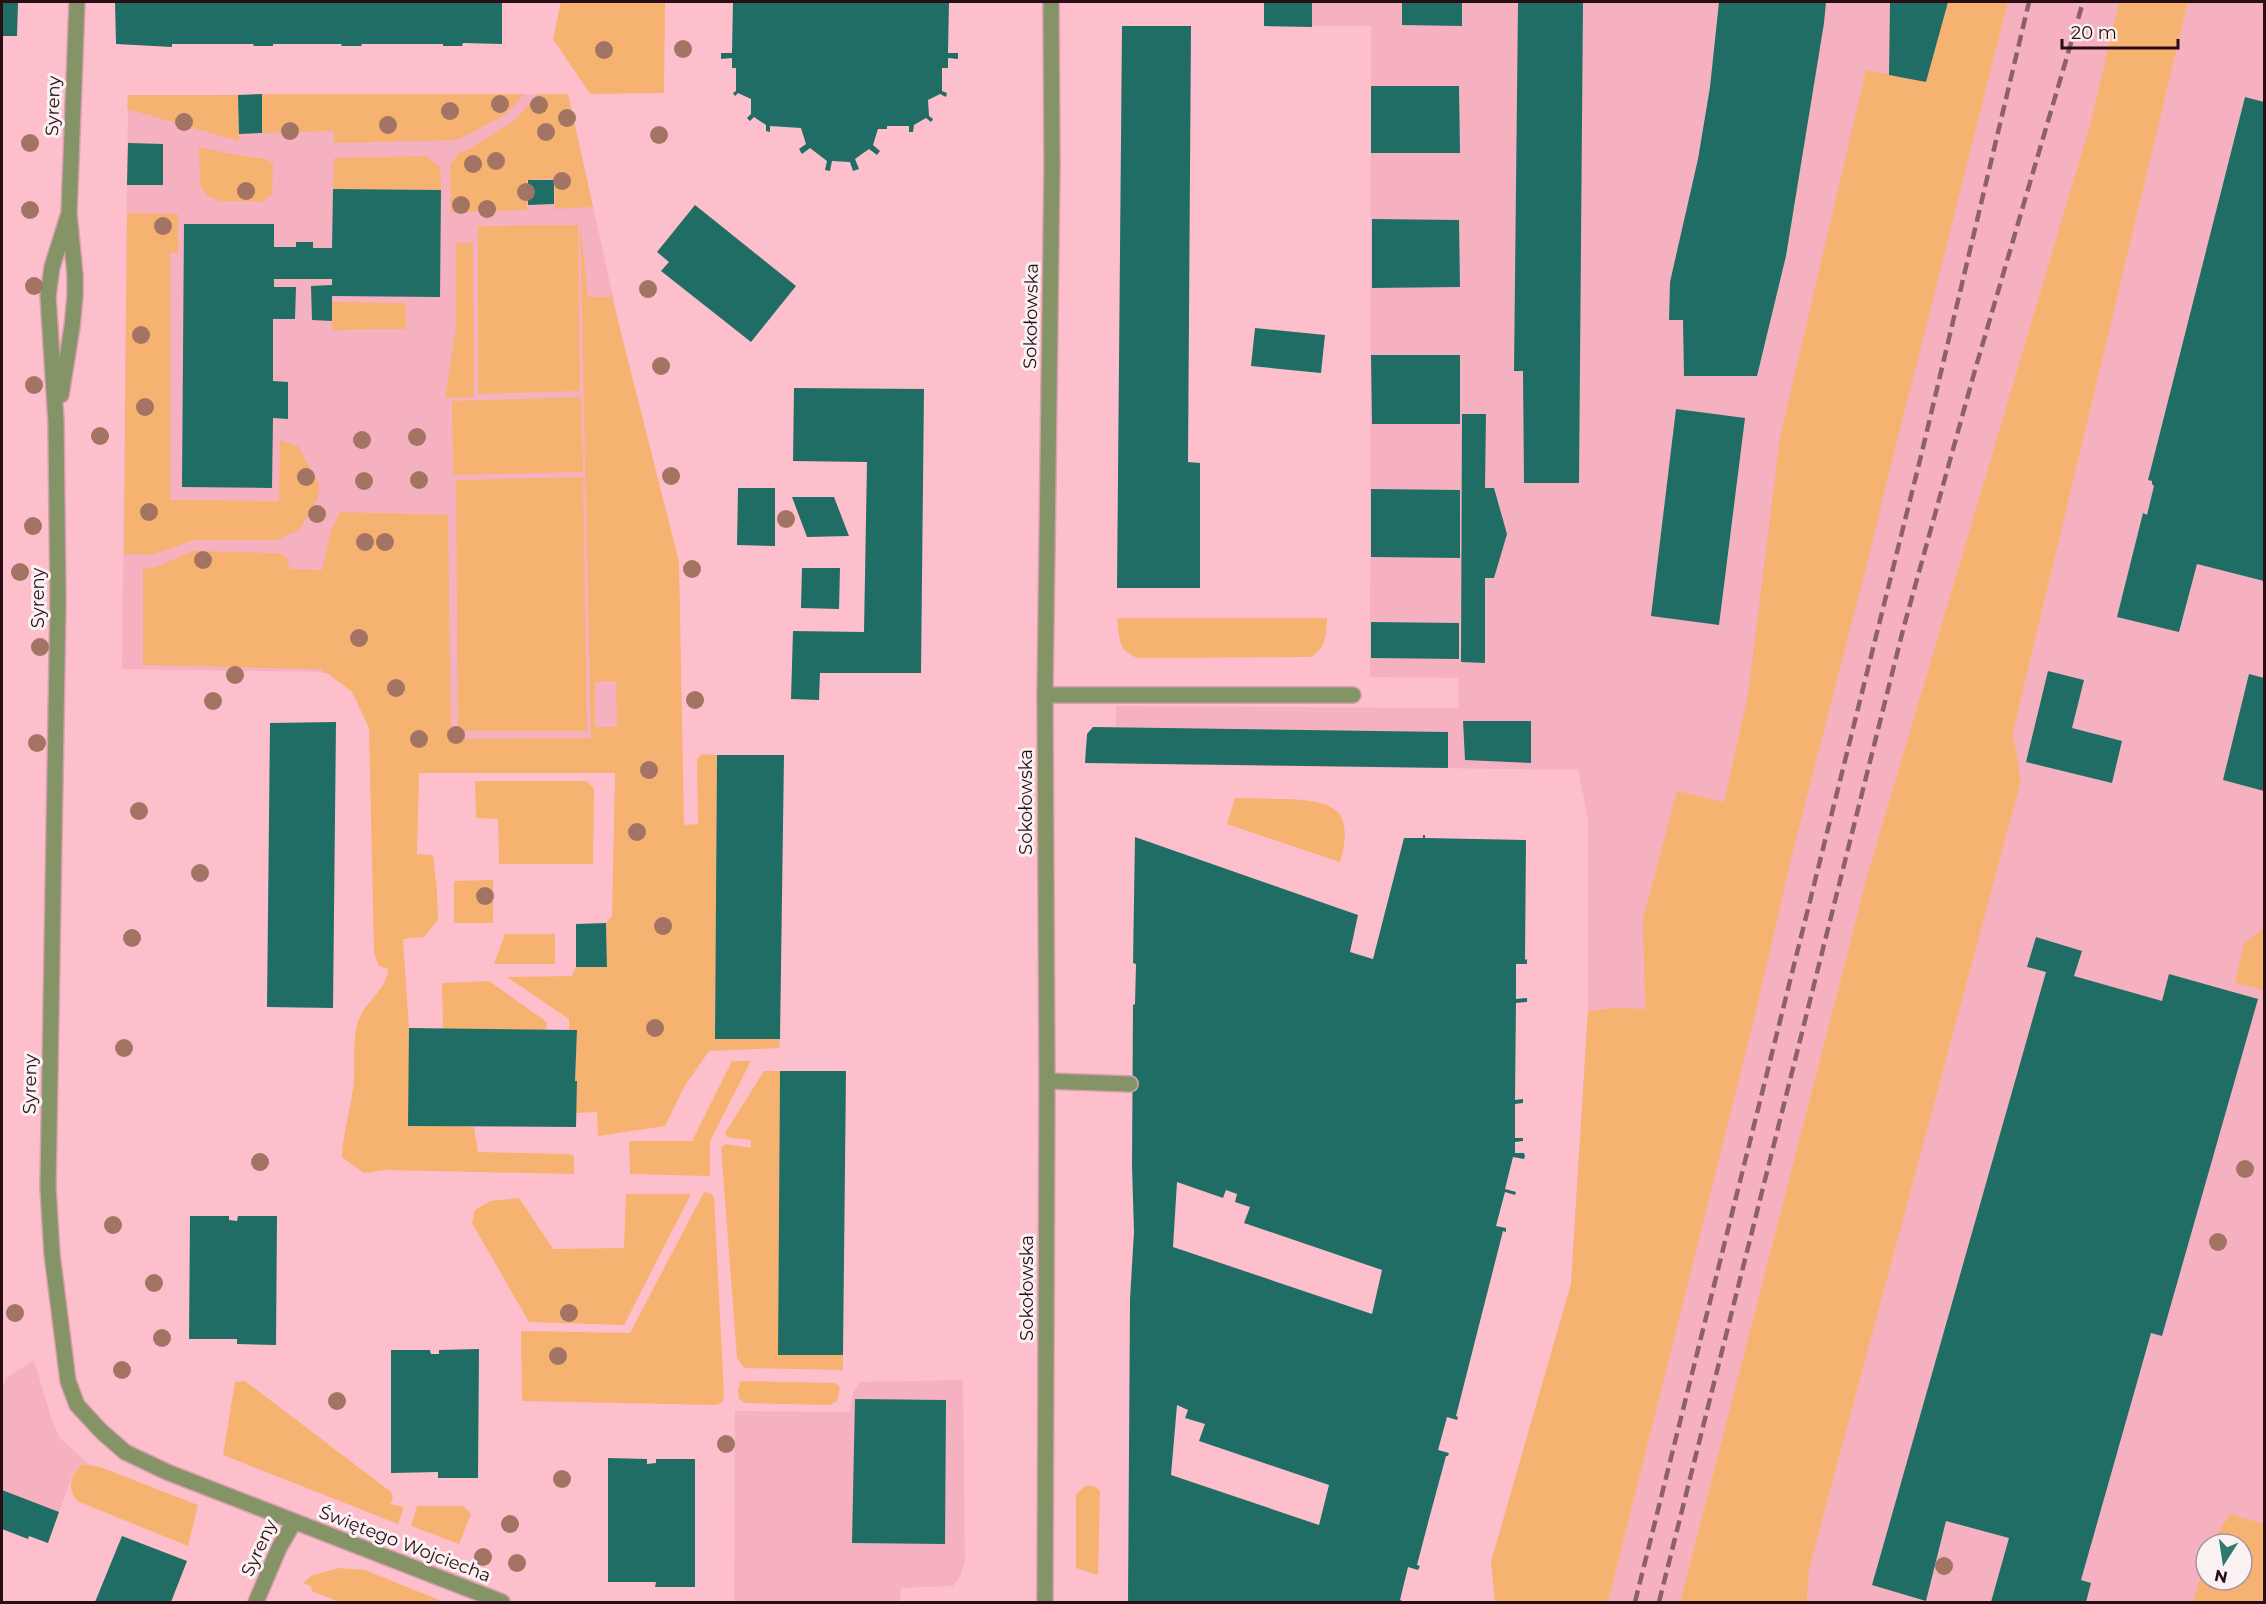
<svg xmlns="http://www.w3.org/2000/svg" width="2266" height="1604" font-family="Montserrat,sans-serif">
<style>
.built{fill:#f6b1c0;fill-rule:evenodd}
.green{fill:#f6b270;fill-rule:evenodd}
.building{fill:#206d65;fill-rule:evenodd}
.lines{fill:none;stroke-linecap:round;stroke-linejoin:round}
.service-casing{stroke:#d79fab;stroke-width:18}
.minor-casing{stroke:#d79fab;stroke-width:18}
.service{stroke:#849467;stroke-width:15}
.minor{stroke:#849467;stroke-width:15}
.rail{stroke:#8d616b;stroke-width:4.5;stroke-dasharray:12 6;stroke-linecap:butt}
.tree{fill:#a37464}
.labels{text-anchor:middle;stroke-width:6;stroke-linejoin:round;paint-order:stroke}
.street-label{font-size:18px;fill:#280d15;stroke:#faf1f3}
</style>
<rect width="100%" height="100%" fill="#febfcc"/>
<path class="built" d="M1264 2H2119L2091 121 1869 869 1680 1602H1495L1491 1562 1571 1284 1588 1011V819L1578 770 1116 764V706L1459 708 1458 678 1370 677 1371 26H1264Z
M2188 2H2264V1602H1807L1809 1569 2021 781 2013 732ZM2206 1544H2242V1580H2206Z
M568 94 626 356 629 738 389 740 388 673 122 669 128 95Z
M34 1360 51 1417 60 1438 90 1465 82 1464 73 1473 48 1543 29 1536 28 1539 2 1529V1390L6 1378Z
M963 1380 965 1559 961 1575 953 1586 901 1588 900 1602H734L735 1411 850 1412 853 1392 860 1382Z"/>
<path class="green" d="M561 2H665L664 93 590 94 553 39Z
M1948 2H2008L1890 469 1866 567 1793 851 1757 1007 1608 1602H1495L1491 1562 1571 1284 1588 1011 1615 1008 1645 1009 1643 919 1677 791 1724 802 1748 695 1780 437 1866 70 1926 82Z
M2119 2H2188L2013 732 2021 781 1809 1569 1807 1602H1680L1869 869 2091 121Z
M262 94H524L505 115 457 140 334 143V131L262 133Z
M538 94H568L593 207 555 209V178L527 180V210L451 212 450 165 460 152 466 151 514 121Z
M128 95H238L239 141 127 109Z
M199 147 236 155 266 159 273 164 272 194 262 202 219 201 207 195 200 185Z
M426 156 440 167 441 190 333 189 334 158Z
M127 213 178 214V253H170V500L279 501 280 440 298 446 319 484 318 498 299 530 277 540H194L151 555 124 554Z
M580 223 588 297H612L679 562 684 825 698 824 697 759 702 754 717 755 715 1038 780 1039 779 1048 709 1051 684 1087 665 1126 598 1136 597 1112 576 1113 577 1082 575 1081 577 1030H569V1019L507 977 572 976 576 967H607L606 923 612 916 615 773H419L417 854 433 855 437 891 438 920 424 937 403 939 409 1028 452 1126 474 1127 478 1152 568 1154 574 1156V1174L386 1170 364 1173 342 1157C343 1132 350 1112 353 1089 356 1068 352 1044 357 1024 363 1003 387 990 388 969L379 966 374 953 369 728 352 692 327 673H322V669L143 665V568H153L194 551 278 553 286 557 290 569 322 570 331 531 340 512 448 515 451 739 591 738ZM616 681 617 727H595V682Z
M578 225 580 391 478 394V226Z
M456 243H473L474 397 445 398 456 327Z
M332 302 406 303V329L332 330Z
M581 397 583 472 453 475 452 401Z
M583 477 587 731H458L456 480Z
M1117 618H1327C1326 635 1327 647 1311 657L1138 658C1118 652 1119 636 1117 618Z
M475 781H586L594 788 593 864H499L498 819 476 818Z
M1235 798C1252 798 1269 799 1287 799 1335 801 1355 810 1340 862L1227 824Z
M493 880V923H454V881Z
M2263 929H2264V990L2235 983 2244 943Z
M505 934H555V964H494Z
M489 981 547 1022 546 1030 443 1029 442 983Z
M732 1061H751L710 1141V1176L630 1174 629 1141H692Z
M764 1071H780L778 1354 843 1355V1370L744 1368 737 1358 721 1147 726 1144 751 1148V1140L727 1137 725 1133Z
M704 1192 710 1193 714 1197 724 1394 723 1402 717 1405 522 1401 521 1331 630 1333Z
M626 1194H691L624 1325 529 1322 472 1223 475 1210 490 1201 519 1198 553 1249 624 1248Z
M245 1381 391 1492 393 1499 390 1504 404 1507 398 1524 223 1455 235 1382Z
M741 1381 835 1383 840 1387 837 1401 830 1405 745 1403 739 1399 738 1389Z
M82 1464 100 1467 198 1505 188 1546 77 1501C67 1487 70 1476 82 1464Z
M1086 1486H1094L1100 1491 1098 1575 1076 1568V1494Z
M417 1506H463L471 1514 459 1544 411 1526Z
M2230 1514 2264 1524V1602H2193L2206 1560V1580H2242V1544H2211Z
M338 1568 365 1570 444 1602H340L312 1591 311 1586 303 1583 311 1576Z"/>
<path class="building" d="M2 2H18L17 36H2Z
M115 2H502V44L463 43 462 46H443V44H361L362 46H341L342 44H273V46H254L253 44H172V47L116 44Z
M733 2H949L948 53H958V59L948 58V68H942V91L947 93 946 97 940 94 928 100 929 116 933 119 931 122 926 118 914 125 913 132H909V126H887V129H878L873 145 880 151 877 155 869 149 855 159 859 169 853 171 850 162 832 161 830 171 825 170 827 161 810 148 802 154 799 149 806 144 801 128 770 126V132L766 131V125L754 117 750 121 747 118 751 114V99L738 93 735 96 733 93 736 91V68H732V58L721 59V53H732Z
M1264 2H1312V27L1264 26Z
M1402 2H1462V26L1402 25Z
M1518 2H1583L1579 483H1524L1523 371H1514Z
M1719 2H1826L1824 23 1786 256 1757 376H1684L1683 320H1669L1670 282 1698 159 1710 87Z
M1890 2H1948L1926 82 1889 75Z
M1122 26H1191L1188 462 1200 463V588H1117Z
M1371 86H1459L1460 153H1371Z
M262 94V133L239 134 238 95Z
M2245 97 2264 102V581L2197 564 2179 632 2117 617 2143 513 2147 515 2154 486 2152 484V481L2148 480Z
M128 143 163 144V185H127Z
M528 180H554V204L528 205Z
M333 189 441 190 440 297 332 296V321L312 320 311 286 332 285V279H274V287H296L295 319H273V381L288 382V419L273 418 272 488 182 487 184 224H274V247H296V242H313V248H332Z
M695 205 796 286 751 342 661 271 669 262 657 252Z
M1372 219 1459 220 1460 287 1372 288Z
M1255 328 1325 335 1321 373 1251 366Z
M1371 355H1460V424H1372Z
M794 388 924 389 921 673H820L819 700 791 699 793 631 864 632 867 462 793 461Z
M1676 409 1745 418 1719 625 1651 616Z
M1462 414H1486L1485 488H1494L1507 534 1494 578H1485V663L1461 662Z
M738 488H775V546L737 545Z
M1371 489 1460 490V558L1371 557Z
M792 497H834L849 536 807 537Z
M802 568H840L839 609 801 608Z
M1371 622 1459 623V659L1371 658Z
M2048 671 2084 680 2072 728 2122 741 2112 783 2026 762Z
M2249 674 2264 678V791L2223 780Z
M1463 721H1531V763L1465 760Z
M336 722 333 1008 267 1007 270 723Z
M1093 727 1448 732V768L1085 763 1087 734Z
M717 755H784L780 1039H715Z
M1423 835H1425V838L1526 840 1525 960 1527 959V964H1516V999L1527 998V1002L1516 1003 1515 1100 1523 1099V1103L1515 1104V1138H1523V1141L1515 1142V1153H1524L1525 1156 1524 1159 1513 1157 1505 1189 1516 1192 1515 1195 1505 1192 1496 1226 1506 1228V1232L1503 1231 1475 1341 1456 1416 1458 1417 1457 1420 1447 1417 1438 1450 1449 1453 1448 1456H1446L1429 1519 1417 1565 1420 1566 1418 1570 1408 1567 1400 1600 1405 1602H1128L1130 1299 1134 1232 1132 1166 1133 1005 1135 1004 1136 964 1133 963 1135 837 1358 915 1350 952 1373 959 1404 838H1423ZM1177 1182 1223 1198 1226 1190 1237 1194 1235 1202 1250 1207 1244 1223 1382 1270 1372 1314 1173 1247ZM1177 1405 1188 1410 1185 1418 1205 1424 1199 1441 1329 1485 1319 1525 1171 1475Z
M606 923 607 967H576V924Z
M2036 937 2082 951 2074 976 2162 1001 2169 974 2258 999 2162 1336 2151 1333 2081 1580 2091 1583 2086 1602H1991L2009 1538 1946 1521 1926 1601 1872 1585 2046 972 2027 967Z
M409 1028 577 1030 575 1081H577L576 1127 408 1126Z
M780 1071H846L843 1355H778Z
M190 1216H229V1220L237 1221 238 1216H277L276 1345 237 1344V1339H189Z
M479 1349 478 1478H438V1472L391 1473V1350H430L431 1354H439V1350Z
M855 1399 946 1400 945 1544 852 1543Z
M608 1458 647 1459V1464L656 1463V1459H695V1587H655L656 1582H608Z
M2 1490 59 1512 48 1543 29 1536 28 1539 2 1529Z
M122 1536 187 1561 171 1602H95Z"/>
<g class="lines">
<defs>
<path id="service" d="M1045 695H1353
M1047 1081 1130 1084"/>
<path id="minor" d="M69 213 52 267 48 296 56 422 58 602 48 1187 52 1254 68 1381 77 1405 101 1431 125 1452 167 1472 502 1602
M61 395 72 327 75 296V275L69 213 77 2
M256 1602 279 1548 294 1522
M1045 1602 1047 1081 1045 695 1052 166 1051 2"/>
</defs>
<use href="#service" class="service-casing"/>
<use href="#minor" class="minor-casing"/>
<use href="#service" class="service"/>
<use href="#minor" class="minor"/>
<path class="rail" d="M1635 1602 1921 456 2029 2
M1659 1602 1904 626 1975 370 2083 2"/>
</g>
<g class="tree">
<circle cx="683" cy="49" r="9"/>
<circle cx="604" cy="50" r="9"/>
<circle cx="500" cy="104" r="9"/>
<circle cx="539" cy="105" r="9"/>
<circle cx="450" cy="111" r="9"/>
<circle cx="567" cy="118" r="9"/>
<circle cx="184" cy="122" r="9"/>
<circle cx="388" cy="125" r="9"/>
<circle cx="290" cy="131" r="9"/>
<circle cx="546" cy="132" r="9"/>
<circle cx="659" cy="135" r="9"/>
<circle cx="30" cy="143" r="9"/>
<circle cx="496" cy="161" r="9"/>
<circle cx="473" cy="164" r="9"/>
<circle cx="562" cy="181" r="9"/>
<circle cx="246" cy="191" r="9"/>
<circle cx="526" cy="192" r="9"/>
<circle cx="461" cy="205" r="9"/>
<circle cx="487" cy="209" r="9"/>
<circle cx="30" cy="210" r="9"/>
<circle cx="163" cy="226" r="9"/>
<circle cx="34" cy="286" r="9"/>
<circle cx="648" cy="289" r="9"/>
<circle cx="141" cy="335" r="9"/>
<circle cx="661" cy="366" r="9"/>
<circle cx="34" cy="385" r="9"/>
<circle cx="145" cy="407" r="9"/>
<circle cx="100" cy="436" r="9"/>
<circle cx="417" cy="437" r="9"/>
<circle cx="362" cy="440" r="9"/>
<circle cx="671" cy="476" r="9"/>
<circle cx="306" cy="477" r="9"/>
<circle cx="419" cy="480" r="9"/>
<circle cx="364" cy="481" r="9"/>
<circle cx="149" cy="512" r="9"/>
<circle cx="317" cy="514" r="9"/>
<circle cx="786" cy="519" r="9"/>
<circle cx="33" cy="526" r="9"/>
<circle cx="365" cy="542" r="9"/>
<circle cx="385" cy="542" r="9"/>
<circle cx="203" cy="560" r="9"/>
<circle cx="692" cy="569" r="9"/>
<circle cx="20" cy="572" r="9"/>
<circle cx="359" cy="638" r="9"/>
<circle cx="40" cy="647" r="9"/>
<circle cx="235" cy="675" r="9"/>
<circle cx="396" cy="688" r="9"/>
<circle cx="695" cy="700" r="9"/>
<circle cx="213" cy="701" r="9"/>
<circle cx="456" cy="735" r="9"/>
<circle cx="419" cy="739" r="9"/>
<circle cx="37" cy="743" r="9"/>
<circle cx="649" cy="770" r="9"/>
<circle cx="139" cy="811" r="9"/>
<circle cx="637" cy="832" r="9"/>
<circle cx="200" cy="873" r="9"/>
<circle cx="485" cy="896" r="9"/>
<circle cx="663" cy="926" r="9"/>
<circle cx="132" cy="938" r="9"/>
<circle cx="655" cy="1028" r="9"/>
<circle cx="124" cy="1048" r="9"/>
<circle cx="260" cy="1162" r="9"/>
<circle cx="2245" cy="1169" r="9"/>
<circle cx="113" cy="1225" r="9"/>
<circle cx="2218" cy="1242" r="9"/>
<circle cx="154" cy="1283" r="9"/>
<circle cx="15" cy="1313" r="9"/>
<circle cx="569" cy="1313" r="9"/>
<circle cx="162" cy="1338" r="9"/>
<circle cx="558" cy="1356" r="9"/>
<circle cx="122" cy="1370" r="9"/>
<circle cx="337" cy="1401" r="9"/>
<circle cx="726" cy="1444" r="9"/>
<circle cx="562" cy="1479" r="9"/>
<circle cx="510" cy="1524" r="9"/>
<circle cx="483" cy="1557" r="9"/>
<circle cx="517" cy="1563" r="9"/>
<circle cx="1944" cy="1566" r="9"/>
</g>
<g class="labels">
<g class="street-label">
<text transform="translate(53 106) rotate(-88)" y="6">Syreny</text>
<text transform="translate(1031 316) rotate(-89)" y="6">Sokołowska</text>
<text transform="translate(38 598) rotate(-90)" y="6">Syreny</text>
<text transform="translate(1026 802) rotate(-90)" y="6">Sokołowska</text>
<text transform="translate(30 1084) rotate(-89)" y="6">Syreny</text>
<text transform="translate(1027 1288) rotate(-90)" y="6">Sokołowska</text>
<text transform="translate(405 1544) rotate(21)" y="6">Świętego Wojciecha</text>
<text transform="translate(259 1548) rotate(-65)" y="6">Syreny</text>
</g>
</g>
<rect width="2266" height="1604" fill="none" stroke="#280d15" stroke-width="6"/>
<g transform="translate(2224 1562) rotate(192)"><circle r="28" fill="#faf1f3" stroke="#a6969a" stroke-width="1.5"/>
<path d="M0-4.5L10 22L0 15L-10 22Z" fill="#31786f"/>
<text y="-9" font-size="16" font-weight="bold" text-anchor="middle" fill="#280d15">N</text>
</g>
<path d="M2062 39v9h116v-9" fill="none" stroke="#280d15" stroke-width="3"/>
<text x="2071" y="39" font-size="18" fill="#280d15" stroke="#faf1f3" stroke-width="4.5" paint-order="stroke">20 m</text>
</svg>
